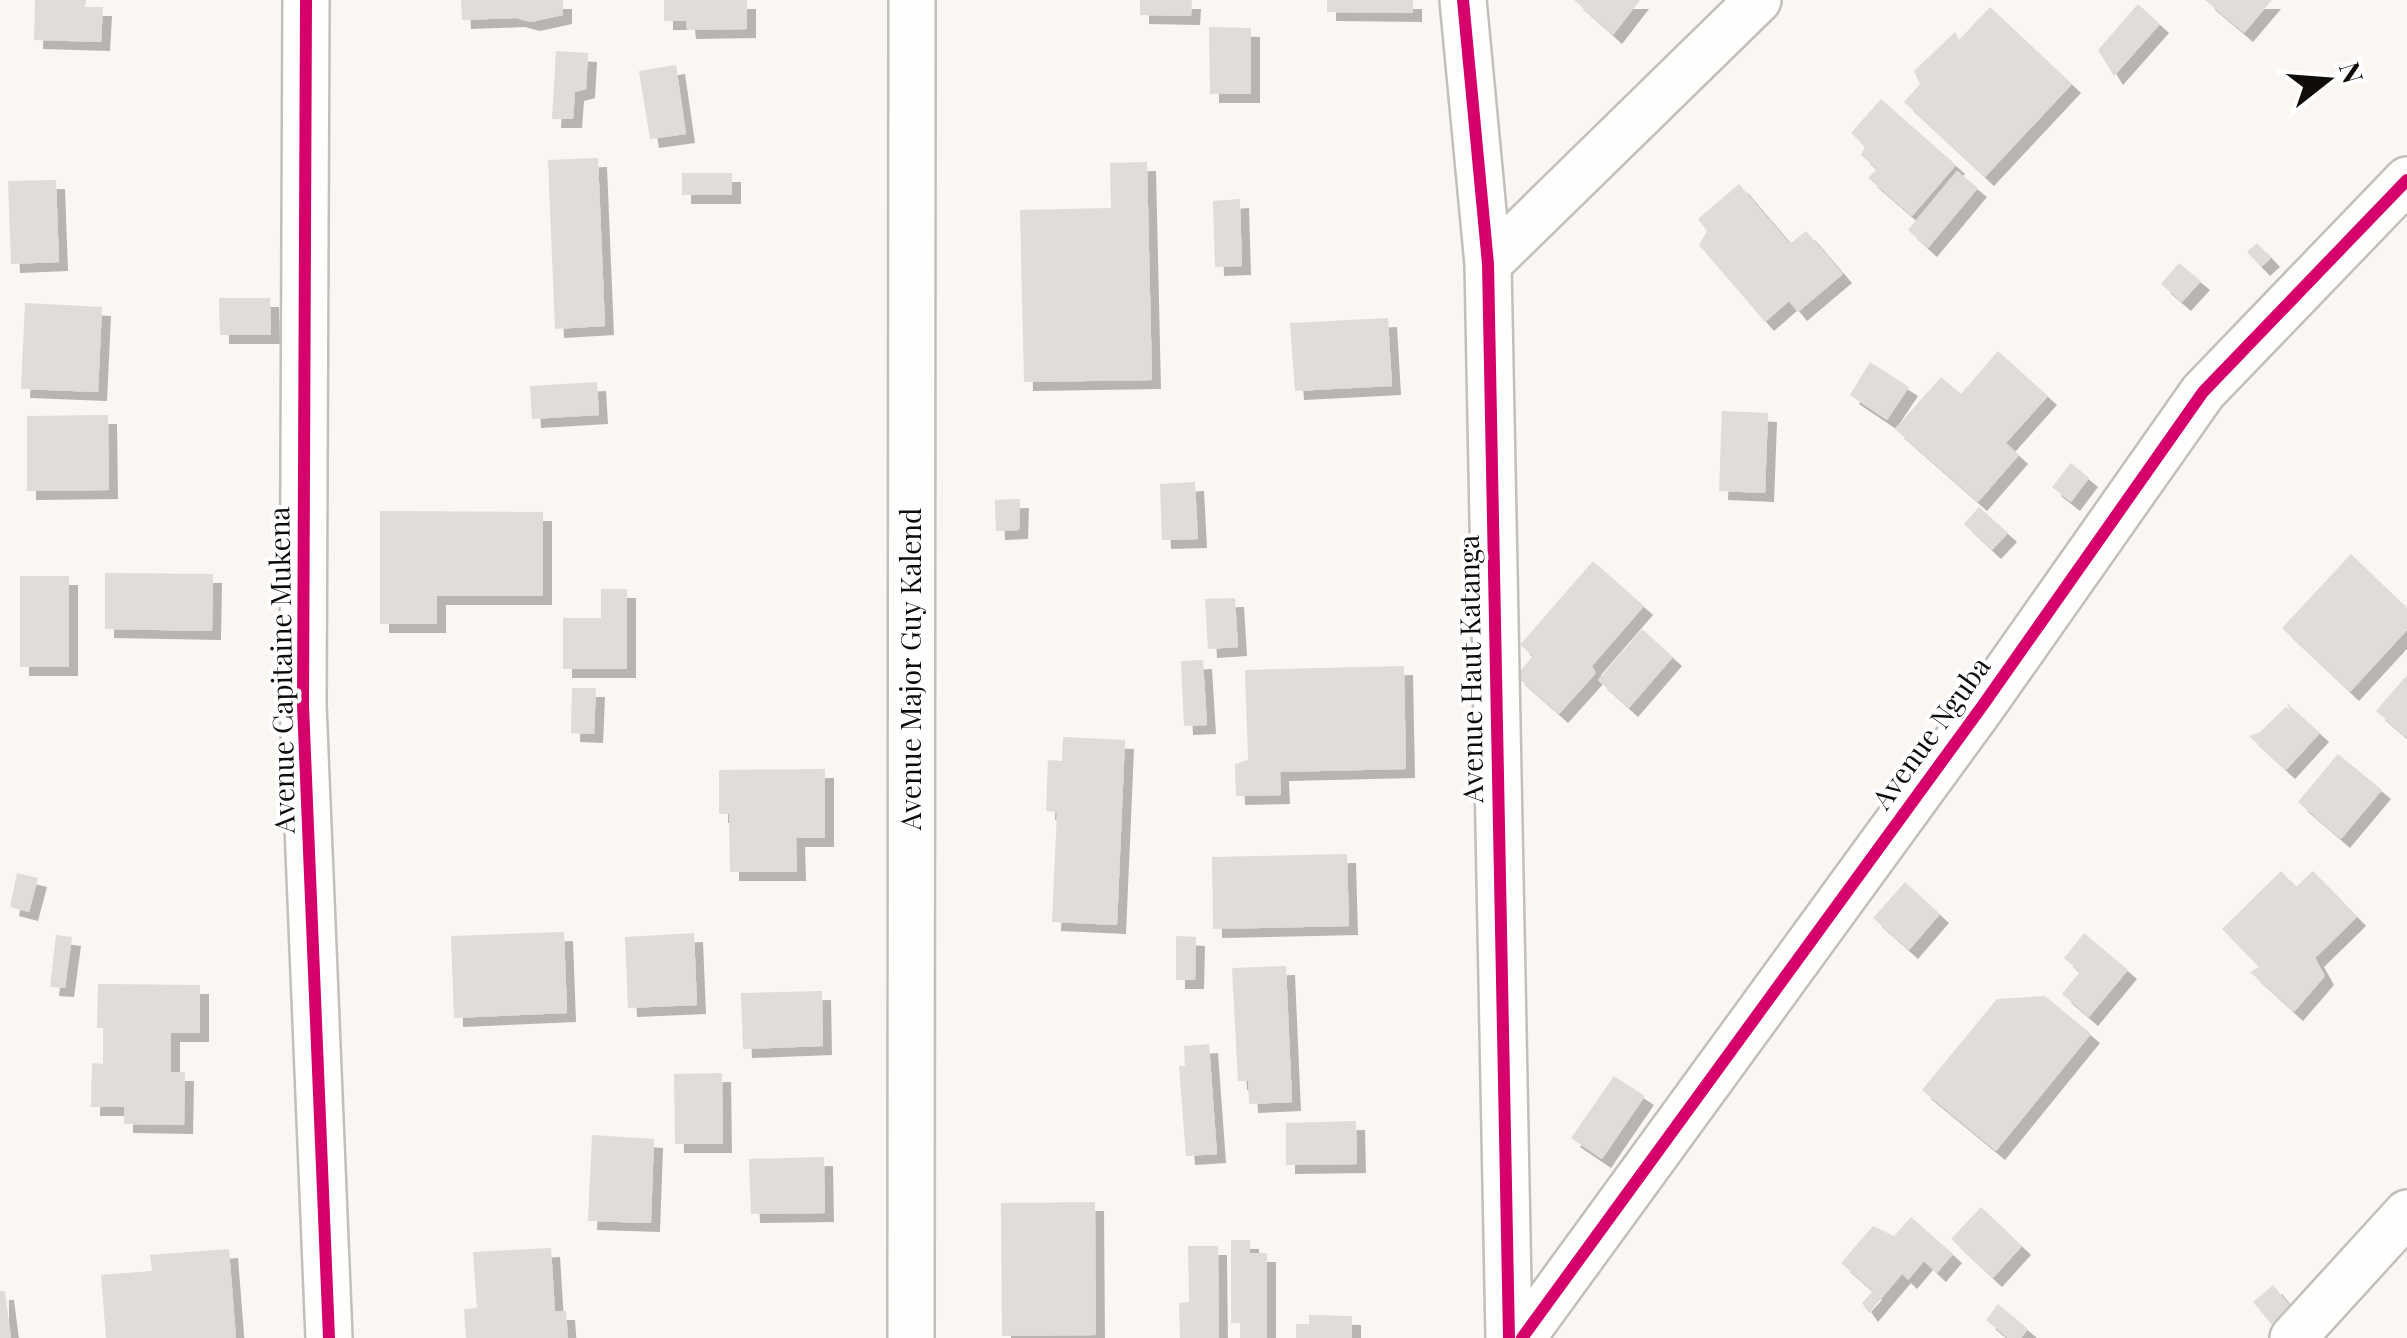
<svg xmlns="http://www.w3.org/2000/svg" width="2407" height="1338" font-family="'Playfair Display',serif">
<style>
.building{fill:#dfdcd9;filter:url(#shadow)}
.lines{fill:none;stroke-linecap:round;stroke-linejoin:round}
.minor-casing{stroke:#c2bfbc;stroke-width:50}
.minor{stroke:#fefefd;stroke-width:45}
.cycleway-casing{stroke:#fff;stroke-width:19}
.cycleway{stroke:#d6006c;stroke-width:12}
.labels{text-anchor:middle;stroke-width:8;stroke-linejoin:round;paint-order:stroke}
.street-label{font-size:28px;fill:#0f0c0a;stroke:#fff}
</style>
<defs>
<filter id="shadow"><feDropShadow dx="9" dy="9" stdDeviation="0" flood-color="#0004"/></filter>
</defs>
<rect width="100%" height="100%" fill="#faf6f2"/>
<path class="building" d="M35 0H86L85 7H103L101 42 34 40Z
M461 0H563V15L531 22 516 18 462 20Z
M664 0H747V29L687 30 686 21H664Z
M1140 0H1192L1191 16 1140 15Z
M1327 0H1413V13L1327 12Z
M1574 0H1640L1613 35Z
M2205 0H2272L2244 33Z
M2138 4 2160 24 2114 76 2098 50Z
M1990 7 2072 84 1985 177 1904 102 1920 84 1914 71 1955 32 1959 40Z
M1209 27 1251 28V94H1210Z
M556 51 588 53 586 89 575 92 573 119H552Z
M676 65 686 134 650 139 639 71Z
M1881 99 1956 165 1912 216 1868 178 1877 169 1861 155 1865 146 1851 133Z
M598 158 605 326 555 329 548 160Z
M1147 162 1152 380 1024 382 1020 210 1111 208 1110 163Z
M1957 171 1978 188 1928 248 1908 230Z
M682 173H732V195H682Z
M56 180 59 262 11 264 8 181Z
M1739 184 1790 244 1806 231 1843 274 1798 312 1789 301 1765 322 1699 245 1707 231 1698 219Z
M1240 199 1242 266 1215 267 1213 201Z
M2257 243 2271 258 2261 267 2247 252Z
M2179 263 2201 281 2182 302 2161 284Z
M219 298H270L271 335H220Z
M25 303 102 307 98 392 21 389Z
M1388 318 1392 386 1295 391 1290 323Z
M1998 351 2048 396 2006 443 2019 455 1978 502 1895 429 1941 377 1961 394Z
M1870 362 1909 387 1887 420 1850 395Z
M597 382 599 415 532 419 530 386Z
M1722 411 1768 413 1765 493 1719 491Z
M108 415 109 490 27 491V416Z
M2071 463 2089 478 2071 502 2052 487Z
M1195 482 1198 539 1162 540 1160 484Z
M1020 499 1019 530 996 531 995 500Z
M1979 507 2008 533 1992 550 1964 524Z
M380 511 543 512V596H437V624H380Z
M2351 554 2407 608V630L2350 692 2282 628Z
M1593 561 1644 606 1592 666 1596 673 1559 714 1516 676 1533 656 1520 645Z
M105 573 213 574 212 631 105 629Z
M20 576H69V667H20Z
M601 589H627V669H563V618H601Z
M1235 598 1238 647 1208 649 1205 599Z
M1642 629 1673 657 1629 708 1598 680Z
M1203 660 1207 725 1184 726 1181 661Z
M1404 666 1406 769 1280 772 1281 795 1236 796 1235 764 1248 760 1245 670Z
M2407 675V738L2376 711Z
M572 688H596L594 734 571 733Z
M2287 703 2320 733 2286 770 2249 736 2260 732 2286 707 2290 710Z
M1063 737 1125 740 1117 925 1052 922 1057 812 1046 811 1048 760 1062 761Z
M2338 754 2382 790 2341 839 2298 802Z
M825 769V838H796L797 872H730L729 814H719V770Z
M1347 854 1349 926 1213 929 1212 857Z
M2281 871 2296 887 2313 871 2357 917 2315 958 2325 976 2294 1012 2250 972 2259 967 2222 929Z
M17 873 38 878 29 912 10 907Z
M1905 882 1940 914 1909 950 1873 918Z
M564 932 567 1013 454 1018 451 936Z
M694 933 697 1005 628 1008 625 937Z
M2084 933 2128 970 2089 1017 2062 994 2080 972 2064 958Z
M56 935 72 937 65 988 50 987Z
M1176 936 1196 937 1195 980H1176Z
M1286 966 1292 1102 1249 1104 1248 1081H1238L1232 968Z
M98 984 200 985V1033H171V1072H185L184 1125 124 1124V1107H91L92 1063 103 1064V1028H97Z
M822 991 823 1046 743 1049 741 993Z
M2045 996 2091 1034 1996 1151 1922 1090 1997 999Z
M1209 1044 1217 1154 1186 1156 1179 1066H1185L1184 1046Z
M722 1073 723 1144H675L674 1074Z
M1614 1076 1645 1096 1602 1159 1571 1138Z
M1356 1121 1357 1164 1286 1165V1123Z
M592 1135 654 1139 651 1223 588 1221Z
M824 1157 825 1213 751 1214 749 1159Z
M1095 1202 1096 1335 1002 1336 1001 1203Z
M1981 1207 2022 1246 1993 1278 1951 1239Z
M1911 1217 1953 1254 1937 1273 1924 1261 1908 1280 1902 1274 1869 1313 1862 1303 1873 1291 1841 1263 1873 1226 1894 1236Z
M1231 1240H1250V1253H1267V1338H1240V1323H1231Z
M1188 1246H1218L1219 1338H1180L1179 1303 1189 1302Z
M551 1248 555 1311H566L568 1338H466L464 1309 477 1308 473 1252Z
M229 1249 236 1338H106L101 1275 152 1271 150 1255Z
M2273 1285 2292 1308 2272 1325 2253 1302Z
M0 1291H5L11 1338H0Z
M1998 1304 2028 1329 2021 1338H2008L1986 1320Z
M1309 1315 1352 1316V1338H1296V1324H1309Z"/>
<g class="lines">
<defs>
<path id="minor" d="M306 0 303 705 329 1338
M1463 0 1488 264 1509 1338
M1488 264 1758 0
M911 1338 912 0
M1522 1338 1983 705 2203 392 2407 180
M2293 1338 2407 1213"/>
</defs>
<use href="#minor" class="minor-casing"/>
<use href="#minor" class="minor"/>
<defs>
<path id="cycleway" d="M306 0 303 705 329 1338
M1463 0 1488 264 1509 1338
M1522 1338 1983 705 2203 392 2407 180"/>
</defs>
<use href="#cycleway" class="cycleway-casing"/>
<use href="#cycleway" class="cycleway"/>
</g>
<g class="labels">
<g class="street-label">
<text transform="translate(911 669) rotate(-90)" y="10">Avenue Major Guy Kalend</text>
<text transform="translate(1471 669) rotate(-91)" y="10">Avenue Haut Katanga</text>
<text transform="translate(282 670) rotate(-91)" y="10">Avenue Capitaine Mukena</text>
<text transform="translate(1931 733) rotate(-54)" y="10">Avenue Nguba</text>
</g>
</g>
<g transform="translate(2327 80) rotate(73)" stroke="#ffffff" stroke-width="8" paint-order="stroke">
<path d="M0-8L18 38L0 25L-18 38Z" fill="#0f0c0a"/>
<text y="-15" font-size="28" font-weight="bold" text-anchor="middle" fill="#0f0c0a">N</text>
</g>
</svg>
